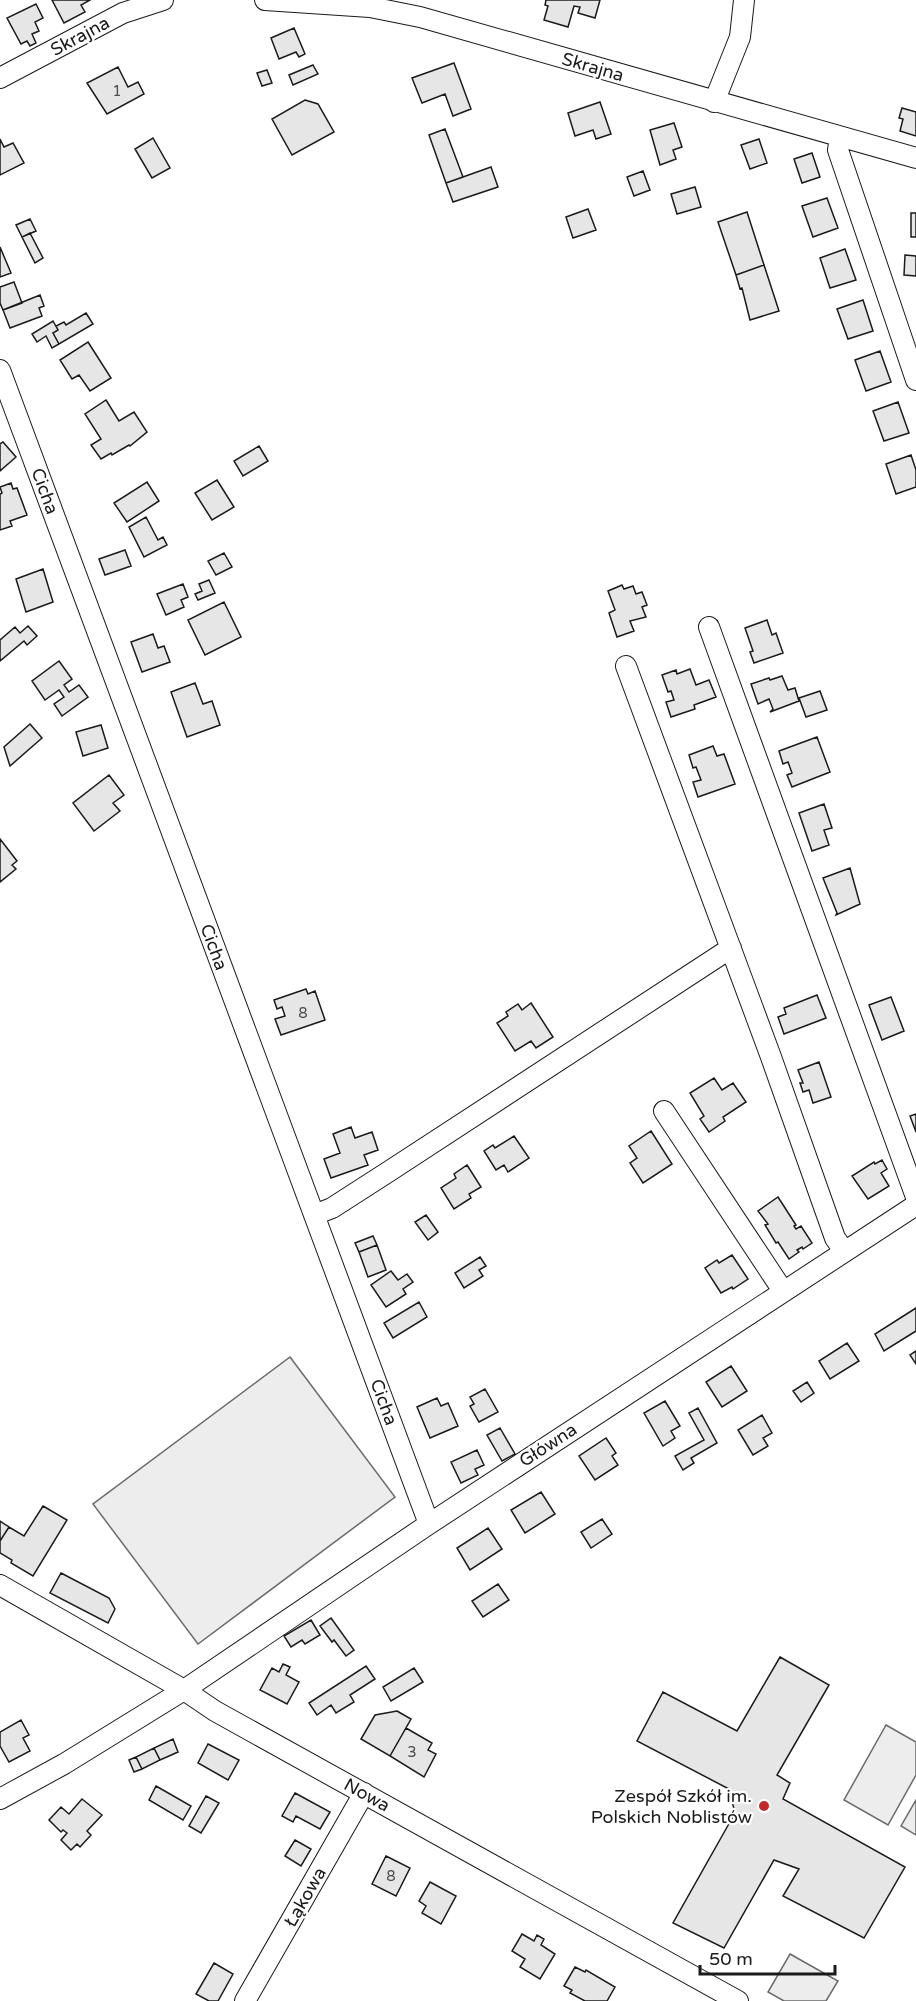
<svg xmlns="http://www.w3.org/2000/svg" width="916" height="2001" font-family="'Varela Round',sans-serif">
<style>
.built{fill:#ededed;stroke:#6a6a6a;stroke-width:1.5}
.building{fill:#e6e6e6;stroke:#1a1a1a;stroke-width:1.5}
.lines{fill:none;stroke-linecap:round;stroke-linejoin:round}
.minor-casing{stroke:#1a1a1a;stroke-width:22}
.minor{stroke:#fff;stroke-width:20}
.poi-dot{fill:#c62828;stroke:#fff;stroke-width:2}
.labels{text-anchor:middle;stroke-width:4.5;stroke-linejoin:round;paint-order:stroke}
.number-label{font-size:15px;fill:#4d4d4d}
.street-label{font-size:18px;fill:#1a1a1a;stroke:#fff}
.poi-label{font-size:18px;fill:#1a1a1a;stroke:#fff;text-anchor:end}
</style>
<rect width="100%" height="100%" fill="#fff"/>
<path class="built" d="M290 1357 395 1497 198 1644 93 1504Z
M886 1725 916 1742V1775L888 1825 844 1800Z
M916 1800V1835L901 1826Z
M790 1954 838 1981 826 2001H784L768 1992Z"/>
<path class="building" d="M52 0H90L81 5 85 12 64 23Z
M546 0H600L595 18 578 13 580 7 574 6 568 27 544 20 548 6 545 5Z
M36 4 43 18 35 22 39 31 32 34 36 43 30 46 27 41 21 44 7 18Z
M294 28 305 54 299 57 296 52 279 59 271 38Z
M454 63 471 109 453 116 445 94 422 103 412 78Z
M313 65 318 74 293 85 289 75Z
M118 67 128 87 138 82 144 94 107 114 87 83Z
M267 70 272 83 262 86 257 73Z
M305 100 318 104 334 132 292 155 272 119Z
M600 102 611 134 596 139 593 130 575 136 568 113Z
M902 108 916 112V136L900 131 903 119 899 118Z
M674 123 682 147 673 150 676 159 660 165 650 130Z
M445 129 463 177 446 183 429 135Z
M153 138 170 168 152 178 135 149Z
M0 139 4 147 13 143 24 163 0 175Z
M759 139 767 163 750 169 741 145Z
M812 153 820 177 802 183 794 159Z
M491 167 498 187 453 202 446 183Z
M643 171 650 190 634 196 627 177Z
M695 187 701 207 677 214 671 194Z
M827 198 838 228 813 237 802 206Z
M588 209 596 230 573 238 566 217Z
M747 212 764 265 736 275 718 222Z
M911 213H916V237H911Z
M30 219 36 231 22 237 16 225Z
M30 233 43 258 35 263 22 237Z
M0 247 11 273 0 277Z
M845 249 856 280 830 288 820 258Z
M905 255 916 256V276L904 275Z
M764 265 779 311 750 320 742 288 740 289 736 275Z
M14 282 22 303 3 310 0 303V287Z
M40 295 44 306 39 308 42 316 10 328 3 310Z
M863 300 873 331 848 339 837 309Z
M86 313 93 324 59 344 53 333 58 330 56 326 64 322 66 325Z
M53 321 58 330 53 333 59 344 52 348 46 336 37 342 32 334Z
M88 342 111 378 90 391 79 375 72 379 60 360Z
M880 351 891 382 866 391 855 360Z
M106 400 119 421 134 412 147 432 130 446 129 445 112 455 111 453 101 459 91 445 101 439 85 414Z
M898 402 909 433 884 441 873 411Z
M3 442 16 457 0 471V444Z
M259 446 268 461 243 476 234 461Z
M911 455 916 470V487L896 494 886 464Z
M217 480 234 507 212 520 195 493Z
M147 482 159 501 127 522 114 503Z
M11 483 13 489 17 488 27 515 10 521 12 526 0 530V494L2 493 0 487Z
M146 517 158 540 163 537 167 545 144 557 129 527Z
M125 550 131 566 105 575 99 559Z
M224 553 232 567 216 575 208 561Z
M43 569 53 602 26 612 16 579Z
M209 580 215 593 198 600 195 594 202 591 199 584Z
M183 584 188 597 181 600 184 607 166 615 157 594Z
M622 585 624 589 633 586 636 594 642 592 647 605 642 607 646 617 630 621 634 631 617 637 609 613 615 610 608 591Z
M224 602 241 637 205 655 188 620Z
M767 620 772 635 776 633 783 653 754 663 750 652 753 651 745 628Z
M28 626 37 636 27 645 24 641 0 661V640L15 627 20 633Z
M153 634 158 648 164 646 170 662 142 672 131 642Z
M59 661 72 679 64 685 69 692 79 685 88 697 62 716 54 704 64 697 59 690 45 700 32 681Z
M690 669 696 685 709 680 716 697 694 705 695 709 671 717 666 702 674 700 671 691 668 692 662 675 676 670 677 674Z
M782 676 788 690 795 688 799 701 770 712 773 709 769 699 758 704 751 684 769 678 770 680Z
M195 683 203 704 212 701 220 725 187 737 171 692Z
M820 691 827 710 806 717 799 698Z
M30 724 42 738 10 766 4 747Z
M101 725 108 748 83 756 76 732Z
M817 737 830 772 792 787 787 775 792 773 788 762 783 764 779 751Z
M713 746 717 756 724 754 735 784 698 797 693 782 701 780 696 767 693 768 689 755Z
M109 775 124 795 113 803 120 811 94 831 73 803Z
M824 804 832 828 824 830 829 845 812 851 799 813Z
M0 839 17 861 12 865 16 869 0 882Z
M850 868 860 904 836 915 837 913 823 878Z
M306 989 308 994 315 991 325 1020 281 1035 275 1019 285 1016 282 1007 277 1009 274 1000Z
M817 995 826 1018 784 1034 778 1017 786 1014 784 1008Z
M891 997 904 1031 882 1040 869 1005Z
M531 1003 553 1037 536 1048 531 1041 515 1051 497 1023 508 1016 506 1012 518 1004 522 1010Z
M819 1062 831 1097 813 1103 809 1090 803 1092 800 1083H803L798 1070Z
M714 1078 722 1090 733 1083 746 1102 723 1117 725 1121 709 1132 700 1119 704 1116 690 1093Z
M916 1114V1132L910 1116Z
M351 1127 355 1138 372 1132 378 1150 364 1155 368 1165 331 1178 324 1159 340 1153 333 1134Z
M651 1131 672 1164 643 1183 630 1163 637 1158 629 1146Z
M514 1136 529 1158 508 1172 504 1165 496 1170 484 1151 493 1145 495 1148Z
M882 1160 887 1169 881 1173 889 1186 868 1199 852 1176 874 1162 875 1164Z
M467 1165 481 1187 469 1194 471 1198 454 1209 441 1188 456 1178 454 1174Z
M778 1197 796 1225 794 1226 796 1229 801 1226 812 1243 803 1249 802 1247 797 1250 799 1252 789 1259 778 1242 776 1243 765 1225 768 1224 758 1211Z
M426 1215 438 1232 428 1240 415 1222Z
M373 1236 377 1245 359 1252 355 1243Z
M377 1245 386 1270 368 1277 359 1252Z
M732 1255 748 1279 733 1289 732 1287 721 1293 705 1268 717 1260 719 1263Z
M480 1257 486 1266 479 1270 483 1276 464 1288 455 1273Z
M391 1271 398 1280 407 1274 413 1282 403 1289 406 1294 386 1307 371 1285Z
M419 1302 427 1317 393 1338 384 1323Z
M916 1308V1331L884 1351 875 1334Z
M847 1343 859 1361 830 1379 819 1361Z
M916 1351V1364L910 1355Z
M731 1366 747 1391 722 1407 706 1382Z
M807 1382 814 1393 801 1402 793 1391Z
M485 1389 498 1412 479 1422 470 1406 474 1404 470 1397Z
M437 1398 441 1406 448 1403 458 1426 430 1438 417 1407Z
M665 1401 680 1426 671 1431 675 1438 663 1446 644 1413Z
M698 1408 717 1443 691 1458 694 1463 683 1470 675 1456 704 1440 689 1413Z
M762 1415 772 1433 763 1438 768 1446 753 1455 738 1430Z
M500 1428 515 1454 502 1461 487 1435Z
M606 1438 616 1453 612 1456 618 1465 595 1480 579 1456Z
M477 1450 484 1465 475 1469 478 1475 461 1483 451 1462Z
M541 1492 555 1514 525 1533 511 1510Z
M43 1506 67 1520 33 1576 11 1563 12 1560 0 1553V1541L9 1527 24 1536Z
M602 1519 612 1534 591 1548 581 1532Z
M0 1521 9 1527 0 1541Z
M488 1528 502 1549 470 1570 457 1548Z
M61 1573 109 1598 115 1609 108 1623 50 1593Z
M498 1584 509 1600 483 1617 472 1601Z
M331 1618 354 1650 346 1656 334 1640 332 1642 320 1626Z
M311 1620 320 1635 305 1644 302 1640 291 1647 284 1636Z
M780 1657 829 1685 777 1775 790 1783 783 1799 905 1867 864 1938 783 1896 799 1869 774 1860 724 1948 673 1923 735 1813 729 1789 637 1741 663 1692 737 1731Z
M283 1664 290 1667 286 1675 299 1682 287 1704 260 1690 272 1668 279 1672Z
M366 1666 375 1679 350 1695 354 1702 336 1713 331 1705 317 1715 309 1703Z
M414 1668 423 1682 391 1701 383 1687Z
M397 1711 411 1719 390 1756 361 1739 375 1715Z
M21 1720 29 1735 23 1738 30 1751 9 1762 0 1746V1732Z
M406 1728 432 1743 428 1750 436 1754 424 1777 390 1756Z
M173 1739 178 1752 160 1760 154 1748Z
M208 1744 239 1760 228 1780 198 1763Z
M154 1748 160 1760 142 1769 136 1757Z
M136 1757 142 1769 134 1772 129 1760Z
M156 1786 191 1806 183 1820 149 1800Z
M295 1793 330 1812 320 1829 296 1816 293 1822 282 1816Z
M206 1796 219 1803 201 1833 189 1826Z
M82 1799 102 1815 87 1831 91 1835 80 1847 77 1844 71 1850 61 1840 67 1833 63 1830 61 1832 49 1820 61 1807 69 1814Z
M295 1840 311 1849 301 1866 285 1856Z
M386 1856 410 1868 396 1896 372 1884Z
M430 1882 456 1896 441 1924 422 1913 426 1906 419 1901Z
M522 1934 534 1941 537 1935 544 1939 541 1945 555 1954 540 1979 520 1967 525 1959 512 1951Z
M214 1963 233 1974 218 2001H209L196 1994Z
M575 1967 585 1972 586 1970 615 1987 607 2001H585L570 1993 572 1990 564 1986Z"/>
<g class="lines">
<defs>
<path id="minor" d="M265 0 370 7 420 17 916 158
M0 78 123 13 163 0
M714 102 740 37 744 0
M840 137 838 150 916 380
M0 370 429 1524
M709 627 916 1197
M626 666 771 1057 835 1238 844 1251
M664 1111 783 1291
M314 1215 332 1208 388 1172 731 948
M0 1585 184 1690 215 1711 738 2001
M0 1799 64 1764 184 1690 429 1524 916 1205
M245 2001 364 1793"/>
</defs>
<use href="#minor" class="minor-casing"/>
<use href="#minor" class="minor"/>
</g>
<circle class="poi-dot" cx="764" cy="1806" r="6"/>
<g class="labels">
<g class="number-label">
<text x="117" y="96">1</text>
<text x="303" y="1018">8</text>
<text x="412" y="1757">3</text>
<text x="391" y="1881">8</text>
</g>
<g class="street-label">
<text transform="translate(80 36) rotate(-28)" y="6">Skrajna</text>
<text transform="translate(593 67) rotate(16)" y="6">Skrajna</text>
<text transform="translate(45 491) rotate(70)" y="6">Cicha</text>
<text transform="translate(214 947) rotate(70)" y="6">Cicha</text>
<text transform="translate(384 1402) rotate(70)" y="6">Cicha</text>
<text transform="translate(548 1445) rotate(-33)" y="6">Główna</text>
<text transform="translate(367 1795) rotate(29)" y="6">Nowa</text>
<text transform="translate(305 1897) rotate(-60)" y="6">Łąkowa</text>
</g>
<g class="poi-label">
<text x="752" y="1802">Zespół Szkół im.<tspan x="752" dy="21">Polskich Noblistów</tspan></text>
</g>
</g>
<path d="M700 1965v9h135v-9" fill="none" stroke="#1a1a1a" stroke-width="3"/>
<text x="709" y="1965" font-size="18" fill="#1a1a1a" stroke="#ffffff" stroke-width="4.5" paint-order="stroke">50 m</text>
</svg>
